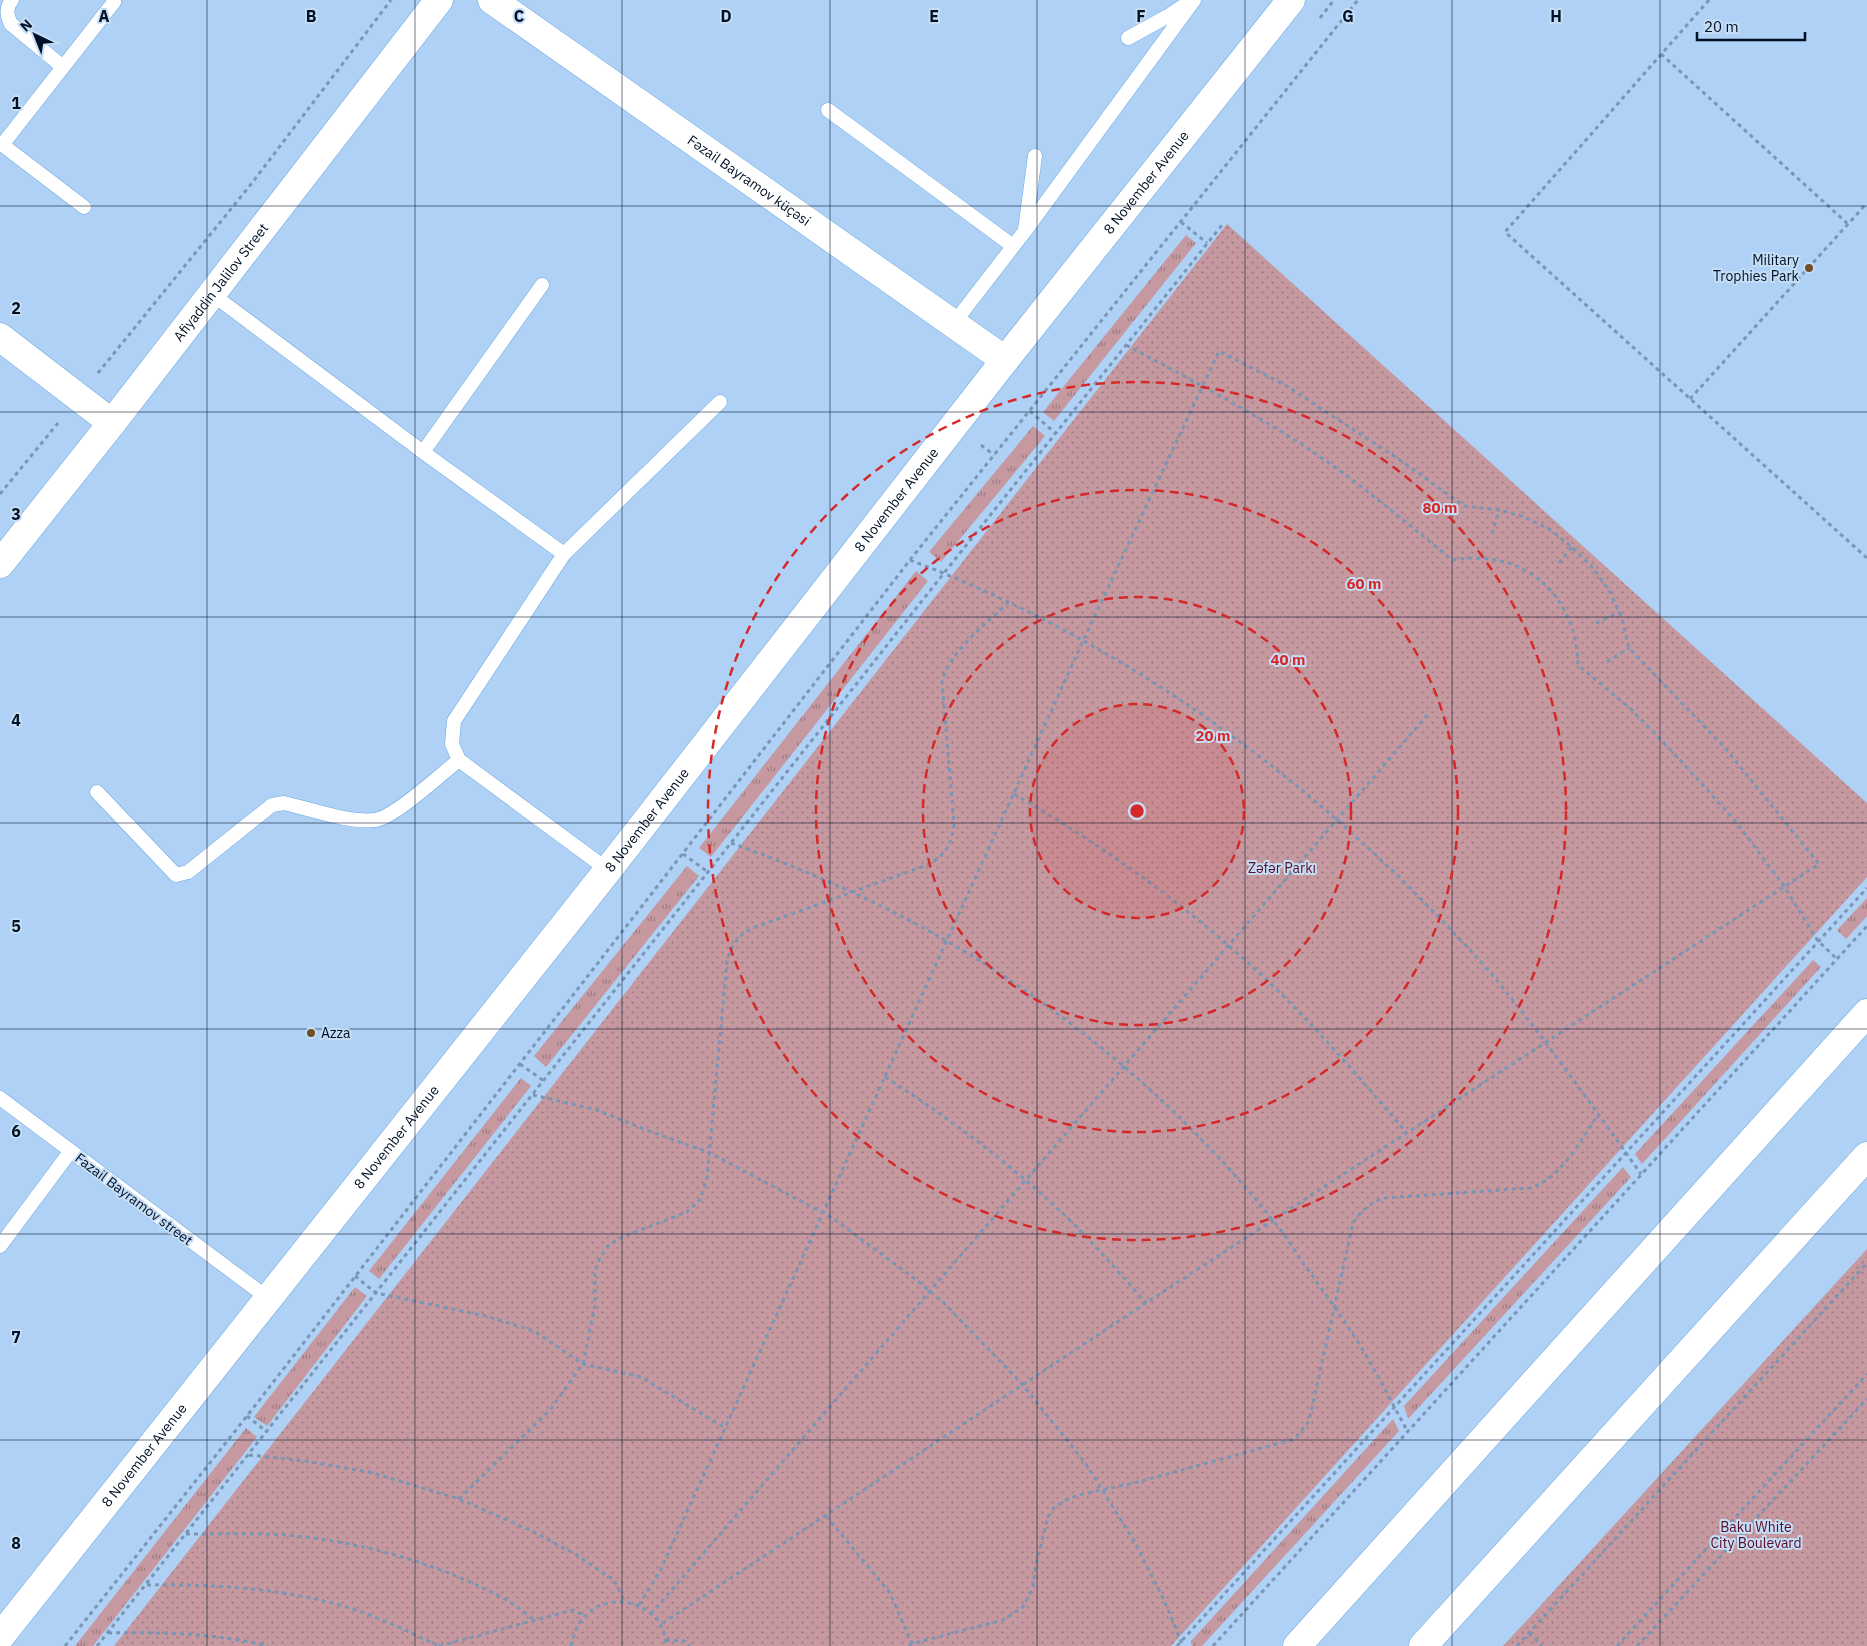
<svg xmlns="http://www.w3.org/2000/svg" width="1867" height="1646" font-family="'IBM Plex Sans',sans-serif">
<style>
.grass{fill:url(#grass-tufts)}
.park{fill:url(#park-dots)}
.lines{fill:none;stroke-linecap:round;stroke-linejoin:round}
.lane-casing{stroke:#6da9e3;stroke-width:15}
.street-casing{stroke:#6da9e3;stroke-width:29}
.secondary-casing{stroke:#6da9e3;stroke-width:29}
.highway-casing{stroke:#6da9e3;stroke-width:29}
.path{stroke:#7996b5;stroke-width:3;stroke-dasharray:4 4;stroke-linecap:butt}
.lane{stroke:#fff;stroke-width:14}
.street{stroke:#fff;stroke-width:28}
.secondary{stroke:#fff;stroke-width:28}
.highway{stroke:#fff;stroke-width:28}
.grid{fill:none;stroke:#001025;stroke-width:1;stroke-opacity:0.55}
.ring{fill:none;stroke:#d62828;stroke-width:2.5;stroke-dasharray:9 6}
.poi-dot{fill:#704e26;stroke:#c5ddf5;stroke-width:2}
.labels{text-anchor:middle;stroke-width:4;stroke-linejoin:round;paint-order:stroke}
.street-label{font-size:14px;fill:#001025;stroke:#c5ddf5}
.poi-label{font-size:14px;fill:#001025;stroke:#c5ddf5;text-anchor:end}
.park-label{font-size:14px;fill:#5a0b25;stroke:#c5ddf5}
.grid-label{font-size:16px;text-anchor:middle;font-weight:bold;fill:#001025;stroke:#c5ddf5;stroke-width:4;stroke-linejoin:round;paint-order:stroke}
.centre{fill:#d62828;stroke:#c5ddf5;stroke-width:2.5}
.ring-label{font-size:15px;text-anchor:middle;font-weight:bold;fill:#d62828;stroke:#c5ddf5;stroke-width:4;stroke-linejoin:round;paint-order:stroke}
</style>
<defs>
<pattern id="grass-tufts" width="24" height="20" patternUnits="userSpaceOnUse" patternTransform="scale(1.25)"><rect width="24" height="20" fill="#c699a0"/><path d="M3 7l-1-3M5 7V3M7 7l1-3M15 17l-1-3M17 17v-4M19 17l1-3" fill="none" stroke="#9e7b82"/></pattern>
<pattern id="park-dots" width="8" height="8" patternUnits="userSpaceOnUse" patternTransform="scale(1.25)"><rect width="8" height="8" fill="#c699a0"/><path d="M2 2h.1M6 6h.1" fill="none" stroke="#9e7b82" stroke-width="1.8" stroke-linecap="round"/></pattern>
</defs>
<rect width="100%" height="100%" fill="#aed1f5"/>
<path class="grass" d="M1186 235 1196 243 1054 421 1043 412Z
M1033 426 1045 436 941 562 929 552Z
M916 571 928 581 711 857 699 848Z
M687 866 699 876 546 1067 534 1056Z
M1867 898V916L1846 939 1837 930Z
M1813 960 1821 967 1642 1164 1635 1154Z
M521 1078 531 1086 379 1279 369 1271Z
M1623 1167 1631 1177 1408 1419 1404 1406Z
M355 1287 367 1296 267 1426 254 1417Z
M1393 1419 1399 1431 1202 1646H1192L1191 1641Z
M246 1428 257 1437 93 1646H75Z"/>
<path class="park" d="M1227 224 1867 803V877L1171 1646H114Z
M1867 1249V1646H1503L1530 1617Z"/>
<g class="lines">
<defs>
<path id="lane" d="M12 0C5 8 7 16 11 24L63 67
M1128 38 1168 16 1189 2
M828 110 1013 246
M0 143 84 207
M2 145 114 2 113 0
M1025 230 1035 156
M212 294 423 452 564 554
M954 323 1025 231 1194 0
M423 452 542 285
M97 792 176 875 188 872 272 805 284 803C310 809 349 823 375 820 394 818 442 773 459 760
M608 870 459 760 452 744 454 721 564 554 720 402
M0 1098 269 1299
M0 1246 70 1152"/>
<g id="street">
<path id="s1" d="M492 0 1005 360"/>
<path d="M0 337 112 423"/>
</g>
<path id="secondary" d="M1297 1646 1867 1013
M1423 1646 1867 1156"/>
<g id="highway">
<path id="s2" d="M0 564 112 423 439 0"/>
<path id="s3" d="M0 1637 608 870 1005 360 1291 0"/>
</g>
</defs>
<use href="#lane" class="lane-casing"/>
<use href="#street" class="street-casing"/>
<use href="#secondary" class="secondary-casing"/>
<use href="#highway" class="highway-casing"/>
<path class="path" d="M1709 0 1505 232 1867 558
M1320 18 1334 0
M1661 54 1848 224
M1181 222 1207 243
M1126 345C1183 375 1240 406 1295 440 1351 476 1401 518 1452 560 1523 548 1576 593 1578 665L1631 709 1683 763 1736 822 1784 886 1818 941 1837 959
M98 373 252 183 391 0
M1690 399 1867 203
M1030 411 1055 433
M981 445 994 455
M0 494 58 423
M1492 534 1499 510
M910 560C1105 634 1281 756 1426 904 1451 930 1476 955 1499 983 1549 1044 1595 1110 1641 1174
M1559 563 1572 547
M1596 623 1620 612
M1607 662 1629 648
M1014 794C1109 849 1199 914 1278 991 1324 1036 1365 1084 1406 1132
M731 843C767 856 803 870 838 886 1003 958 1159 1078 1271 1218 1283 1232 1293 1248 1303 1263 1323 1291 1343 1318 1361 1347 1378 1374 1392 1404 1408 1432
M683 854 708 872
M520 1064 544 1081
M885 1077C946 1116 1004 1159 1057 1208 1089 1238 1117 1270 1146 1303
M533 1095 597 1110 646 1130 708 1152 831 1217 914 1278 944 1303 1022 1384 1086 1464 1134 1541 1164 1600 1183 1646
M355 1276 376 1293 486 1316 534 1331 583 1364 641 1377 725 1428
M247 1416 267 1432
M249 1455 306 1461 373 1473 459 1499 532 1531 575 1554 614 1580 625 1602
M459 1499 550 1410 583 1364 595 1305V1271L600 1257 609 1245 620 1238 687 1212 700 1200 707 1178 727 961C733 941 739 934 758 926L927 865C945 856 952 844 954 824L942 681C950 651 986 624 1008 603
M826 1516 890 1593 913 1646
M186 1534C219 1534 252 1533 285 1535 359 1541 437 1563 503 1598 514 1604 524 1612 534 1620
M147 1585C212 1584 277 1588 340 1605 374 1615 407 1631 439 1646
M639 1605 660 1571 1083 641 1219 351 1285 385 1403 462 1464 506 1499 510 1522 516 1549 529 1572 547 1593 568 1610 592 1622 619 1629 648 1725 748 1819 864 1146 1303 660 1625
M651 1614 1430 712
M108 1633C163 1632 214 1633 268 1646
M1529 1633 1542 1646
M666 1640 685 1641 690 1646
M65 1646 247 1416 910 560 1358 0
M97 1646 944 573 1222 225
M439 1646 573 1610 585 1616
M571 1646C574 1635 577 1623 586 1615 613 1588 666 1605 666 1646
M909 1646 911 1644 1003 1620 1023 1607 1033 1587 1035 1569 1048 1517 1054 1508 1066 1500 1078 1495 1138 1482 1291 1440 1297 1436 1309 1421 1353 1223C1361 1211 1369 1204 1383 1198L1531 1188C1563 1176 1580 1141 1598 1115
M1177 1646 1867 888
M1213 1646 1867 926
M1517 1646 1867 1263
M1617 1646 1867 1374
M1637 1646 1867 1399"/>
<use href="#lane" class="lane"/>
<use href="#street" class="street"/>
<use href="#secondary" class="secondary"/>
<use href="#highway" class="highway"/>
</g>
<path class="grid" d="M207 0V1646M415 0V1646M622 0V1646M830 0V1646M1037 0V1646M1245 0V1646M1452 0V1646M1660 0V1646M0 206H1867M0 412H1867M0 617H1867M0 823H1867M0 1029H1867M0 1234H1867M0 1440H1867"/>
<circle cx="1137" cy="811" r="107" fill="#d62828" fill-opacity=".12"/>
<g class="ring">
<circle cx="1137" cy="811" r="107"/>
<circle cx="1137" cy="811" r="214"/>
<circle cx="1137" cy="811" r="321"/>
<circle cx="1137" cy="811" r="429"/>
</g>
<g class="poi-dot">
<circle cx="1809" cy="268" r="5"/>
<circle cx="311" cy="1033" r="5"/>
</g>
<g class="labels">
<g class="street-label">
<text dy="5" stroke="none"><textPath href="#s1" startOffset="314">Fəzail Bayramov küçəsi</textPath></text>
<text dy="5" stroke="none"><textPath href="#s3" startOffset="1852">8 November Avenue</textPath></text>
<text dy="5" stroke="none"><textPath href="#s2" startOffset="358">Afiyaddin Jalilov Street</textPath></text>
<text dy="5" stroke="none"><textPath href="#s3" startOffset="1448">8 November Avenue</textPath></text>
<text dy="5" stroke="none"><textPath href="#s3" startOffset="1042">8 November Avenue</textPath></text>
<text dy="5" stroke="none"><textPath href="#s3" startOffset="638">8 November Avenue</textPath></text>
<text transform="translate(134 1199) rotate(37)" y="5">Fazail Bayramov street</text>
<text dy="5" stroke="none"><textPath href="#s3" startOffset="232">8 November Avenue</textPath></text>
</g>
<g class="poi-label">
<text x="1799" y="265">Military<tspan x="1799" dy="16">Trophies Park</tspan></text>
<text x="321" y="1038" text-anchor="start">Azza</text>
</g>
<g class="park-label">
<text x="1282" y="873">Zəfər Parkı</text>
<text x="1756" y="1532">Baku White<tspan x="1756" dy="16">City Boulevard</tspan></text>
</g>
</g>
<g class="grid-label">
<text x="104" y="22">A</text>
<text x="311" y="22">B</text>
<text x="519" y="22">C</text>
<text x="726" y="22">D</text>
<text x="934" y="22">E</text>
<text x="1141" y="22">F</text>
<text x="1348" y="22">G</text>
<text x="1556" y="22">H</text>
<text x="16" y="109">1</text>
<text x="16" y="314">2</text>
<text x="16" y="520">3</text>
<text x="16" y="726">4</text>
<text x="16" y="932">5</text>
<text x="16" y="1137">6</text>
<text x="16" y="1343">7</text>
<text x="16" y="1549">8</text>
</g>
<circle cx="1137" cy="811" r="8" class="centre"/>
<g class="ring-label">
<text x="1440" y="513">80 m</text>
<text x="1364" y="589">60 m</text>
<text x="1288" y="665">40 m</text>
<text x="1213" y="741">20 m</text>
</g>
<g transform="translate(35 35) rotate(317)" stroke="#c5ddf5" stroke-width="4" paint-order="stroke">
<path d="M0-4L9 19L0 12L-9 19Z" fill="#001025"/>
<text y="-8" font-size="14" font-weight="bold" text-anchor="middle" fill="#001025">N</text>
</g>
<path d="M1697 32v8h108v-8" fill="none" stroke="#001025" stroke-width="2.5"/>
<text x="1704" y="32" font-size="15" fill="#001025" stroke="#c5ddf5" stroke-width="4" paint-order="stroke">20 m</text>
</svg>
